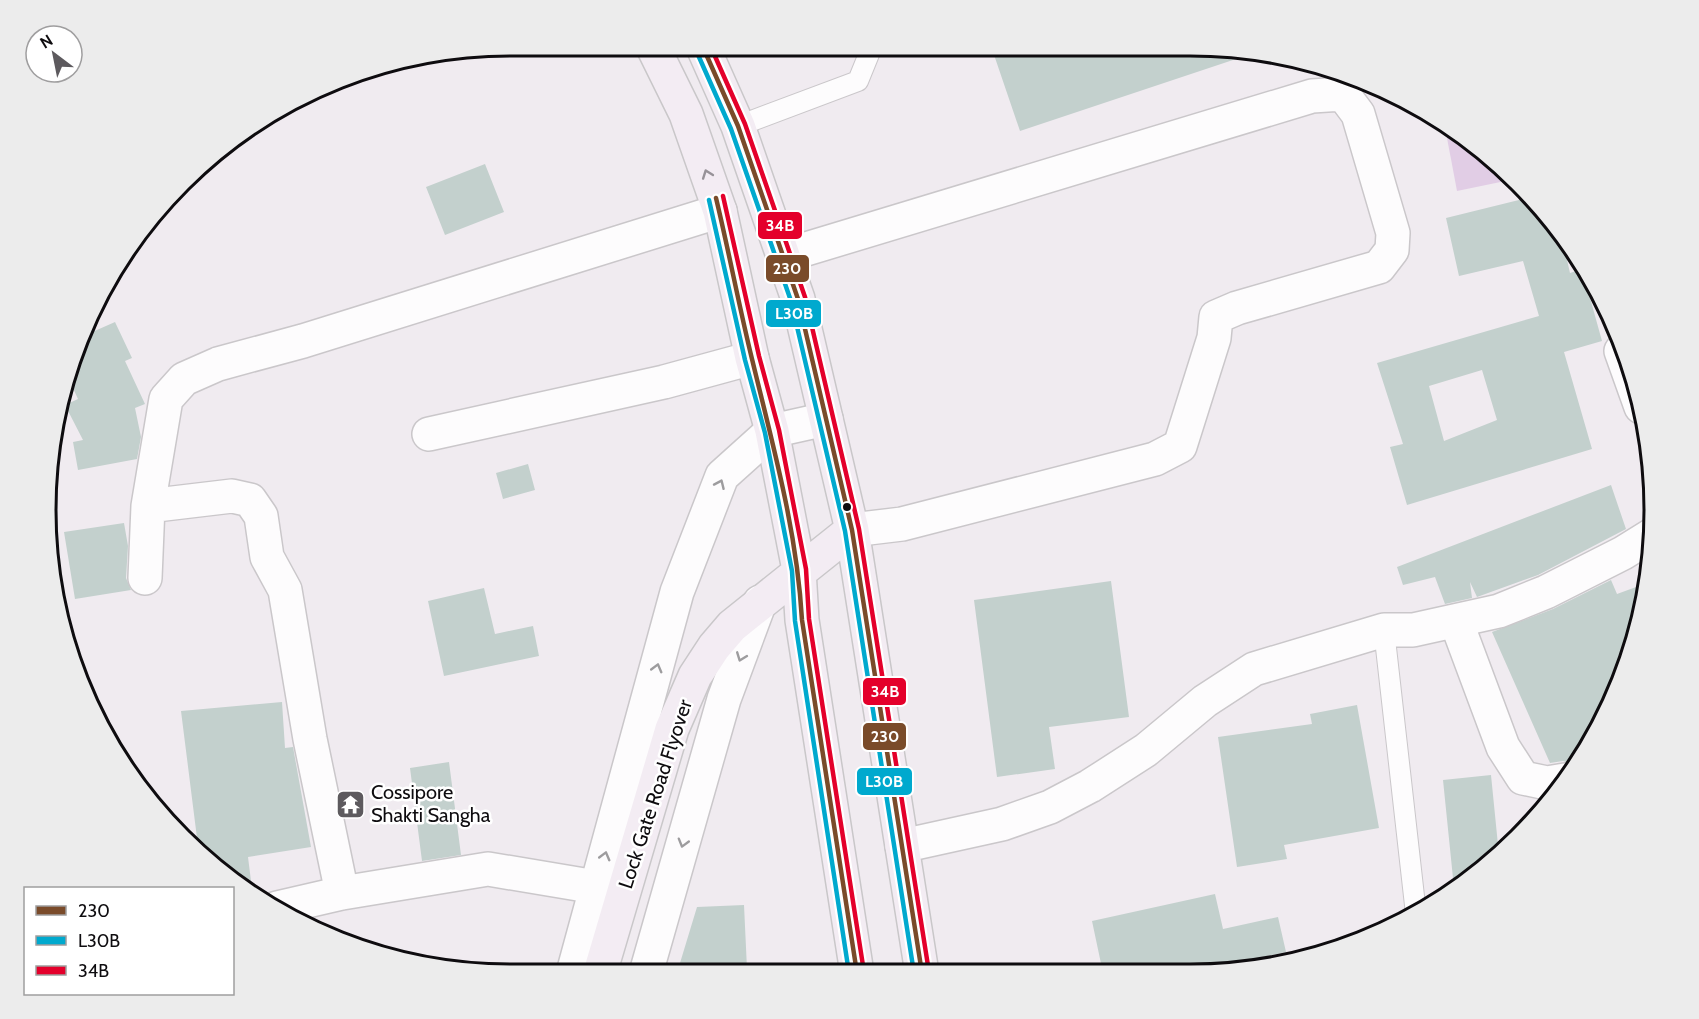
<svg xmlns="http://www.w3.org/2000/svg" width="1699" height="1019" font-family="Cabin,sans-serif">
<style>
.green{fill:#e1cde5}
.building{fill:#c3d0cd;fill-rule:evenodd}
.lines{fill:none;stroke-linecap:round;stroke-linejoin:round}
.service-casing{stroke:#cac7ca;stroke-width:22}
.minor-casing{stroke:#cac7ca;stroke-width:36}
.tertiary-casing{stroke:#cac7ca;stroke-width:36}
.primary-casing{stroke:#c9c7c9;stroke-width:36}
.service{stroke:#fdfcfd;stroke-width:20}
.minor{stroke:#fdfcfd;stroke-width:33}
.tertiary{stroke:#fdfcfd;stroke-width:33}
.primary{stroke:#f3ecf3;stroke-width:33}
.bus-1-casing{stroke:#fff;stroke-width:9}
.bus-2-casing{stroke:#fff;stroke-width:9}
.bus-3-casing{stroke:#fff;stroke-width:9}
.bus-1{stroke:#7a4b2a;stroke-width:4.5}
.bus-2{stroke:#00a9ce;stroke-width:4.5}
.bus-3{stroke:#e4002b;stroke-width:4.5}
.oneway{stroke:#979298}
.oneway2{stroke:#9d9c9e}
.bus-dot{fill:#0e0c0f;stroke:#fff;stroke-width:2}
.labels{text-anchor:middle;stroke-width:5;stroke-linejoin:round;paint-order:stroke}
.poi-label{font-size:20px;fill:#0e0c0f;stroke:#fff;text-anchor:start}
.street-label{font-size:20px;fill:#0e0c0f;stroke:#fff}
.rim{fill:none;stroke:#0e0c0f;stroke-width:3}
.line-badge{stroke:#fff;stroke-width:2}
.badge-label{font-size:16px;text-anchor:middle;font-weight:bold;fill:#fff}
</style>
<rect width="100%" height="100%" fill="#f0ebf0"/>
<path class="green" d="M1444 122 1448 123 1515 179 1457 191Z"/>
<path class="building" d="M991 46H1220L1254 53 1020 131Z
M485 164 504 212 445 235 426 187Z
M1531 197 1561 233 1570 273 1582 269 1602 341 1564 352 1592 449 1407 505 1390 447 1403 444 1377 363 1539 316 1523 261 1459 276 1446 218ZM1482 370 1497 420 1444 441 1429 386Z
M115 322 132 358 125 361 145 404 135 408 141 437 137 459 78 470 73 442 83 440 65 405 78 399 67 375 70 361 81 337Z
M528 464 535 490 503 499 496 473Z
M1611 485 1626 529 1538 575 1477 597 1470 582 1472 598 1445 604 1435 577 1403 585 1397 567Z
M124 523 128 546 126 578 131 590 75 599 64 532Z
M1611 580 1617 594 1647 583 1645 600 1618 688 1577 766 1563 761 1550 763 1492 632 1553 609Z
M1111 581 1129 717 1049 727 1055 769 997 777 974 600Z
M484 588 495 634 533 626 539 656 444 676 428 601Z
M282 702 285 748 293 747 311 847 248 857 253 897 198 846 181 711Z
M1357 705 1379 828 1284 845 1287 859 1237 867 1218 737 1312 724 1310 714Z
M449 762 461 855 422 861 410 768Z
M1491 775 1499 855 1454 888 1443 780Z
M1215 894 1223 929 1278 917 1286 952 1230 964 1232 971 1220 973H1103L1092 921Z
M744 905 747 969 680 963 697 907Z"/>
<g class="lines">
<defs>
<path id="service" d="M738 126 858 81 869 54 867 46
M1384 630 1416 914"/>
<path id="minor" d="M783 256 1312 96 1343 94 1358 114 1393 233 1392 250 1379 267 1237 308 1216 317 1214 338 1180 446 1155 459 902 524 852 530
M1621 351 1641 407
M429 434 664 382 752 358
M148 506 232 496 250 500 261 516 267 557 285 590 310 739 342 893
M145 578 148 506 166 399 184 379 218 364 303 341 720 211
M1456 621 1503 747 1523 778 1547 783 1565 780
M902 846 1002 824 1050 807 1090 786 1146 750 1205 701 1254 669 1384 630H1413L1499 611 1546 592 1623 553 1652 535
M277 908 342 893 488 869 596 887"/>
<path id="tertiary" d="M573 973 677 592 722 476 772 431 826 419
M646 973 724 699 760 602"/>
<path id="primary" d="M652 45 686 114 720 211 752 358 772 431 799 570 802 620 857 973
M702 45 738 126 798 299 852 530 922 973
M600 973 672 729 695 676 714 647 732 626 852 530"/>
</defs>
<use href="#service" class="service-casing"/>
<use href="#minor" class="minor-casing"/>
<use href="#tertiary" class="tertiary-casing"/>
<use href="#primary" class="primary-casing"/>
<use href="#service" class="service"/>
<use href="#minor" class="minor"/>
<use href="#tertiary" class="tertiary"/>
<use href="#primary" class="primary"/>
<defs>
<path id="bus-1" d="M702 45 738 126 798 299 852 530 922 973
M716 198C729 252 739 306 752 359 773 446 797 531 802 620L857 973"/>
<path id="bus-2" d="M695 48 731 129 791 301 845 531 914 973
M709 200 745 360 765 433 792 571 795 621 849 973"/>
<path id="bus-3" d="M710 45 745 124 805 297 859 529 929 972
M723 196 759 356 779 430 806 569 809 619 864 972"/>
</defs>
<use href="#bus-1" class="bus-1-casing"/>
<use href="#bus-2" class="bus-2-casing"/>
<use href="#bus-3" class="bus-3-casing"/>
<use href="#bus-1" class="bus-1"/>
<use href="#bus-2" class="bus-2"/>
<use href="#bus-3" class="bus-3"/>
</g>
<defs><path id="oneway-chevron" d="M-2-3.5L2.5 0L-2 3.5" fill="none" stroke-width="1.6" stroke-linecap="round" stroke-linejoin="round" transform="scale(1.5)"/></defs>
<use class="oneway" href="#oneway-chevron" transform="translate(707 174) rotate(-110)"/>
<g class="oneway2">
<use href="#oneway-chevron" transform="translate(720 484) rotate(-66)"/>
<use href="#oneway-chevron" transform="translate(741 657) rotate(111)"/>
<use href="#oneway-chevron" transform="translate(657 668) rotate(-75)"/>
<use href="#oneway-chevron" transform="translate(683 843) rotate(106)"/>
<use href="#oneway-chevron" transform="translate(605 856) rotate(-75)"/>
</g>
<defs>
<symbol id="temple-square" viewBox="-11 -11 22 22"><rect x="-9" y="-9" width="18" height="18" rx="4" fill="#5d5a5e" stroke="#fff"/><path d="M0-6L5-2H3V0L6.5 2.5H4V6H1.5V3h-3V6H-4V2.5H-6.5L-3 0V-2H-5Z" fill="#fff"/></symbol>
</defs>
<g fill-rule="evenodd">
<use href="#temple-square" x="334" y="788" width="33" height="33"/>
</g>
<circle class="bus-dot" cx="847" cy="507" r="5"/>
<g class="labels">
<g class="poi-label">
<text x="371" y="799">Cossipore<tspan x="371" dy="23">Shakti Sangha</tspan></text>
</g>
<g class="street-label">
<text transform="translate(655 794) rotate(-72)" y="7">Lock Gate Road Flyover</text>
</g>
</g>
<path d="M0 0H1699V1019H0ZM510 56H1190A454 454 0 0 1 1644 510V510A454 454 0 0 1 1190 964H510A454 454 0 0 1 56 510V510A454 454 0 0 1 510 56Z" fill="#ececec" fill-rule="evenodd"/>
<path class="rim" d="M510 56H1190A454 454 0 0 1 1644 510V510A454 454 0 0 1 1190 964H510A454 454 0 0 1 56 510V510A454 454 0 0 1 510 56Z"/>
<g class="line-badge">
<rect x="757" y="211" width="46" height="29" rx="6" fill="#e4002b"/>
<rect x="765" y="254" width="45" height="29" rx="6" fill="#7a4b2a"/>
<rect x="765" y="299" width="57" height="29" rx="6" fill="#00a9ce"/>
<rect x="862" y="677" width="45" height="29" rx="6" fill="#e4002b"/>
<rect x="862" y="722" width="45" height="29" rx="6" fill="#7a4b2a"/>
<rect x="856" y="767" width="57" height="29" rx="6" fill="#00a9ce"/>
</g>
<g class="badge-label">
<text x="780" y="231">34B</text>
<text x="787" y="274">230</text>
<text x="794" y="319">L30B</text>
<text x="885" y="697">34B</text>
<text x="885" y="742">230</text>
<text x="884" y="787">L30B</text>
</g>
<rect x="24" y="887" width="210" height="108" fill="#ffffff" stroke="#9f9e9f" stroke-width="1.5"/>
<rect x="36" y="906" width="30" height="9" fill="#7a4b2a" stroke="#9f9e9f" stroke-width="1.5"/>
<text x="78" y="917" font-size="18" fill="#0e0c0f">230</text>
<rect x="36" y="936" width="30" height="9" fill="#00a9ce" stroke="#9f9e9f" stroke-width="1.5"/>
<text x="78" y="947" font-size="18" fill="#0e0c0f">L30B</text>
<rect x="36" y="966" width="30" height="9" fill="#e4002b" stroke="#9f9e9f" stroke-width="1.5"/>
<text x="78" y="977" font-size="18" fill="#0e0c0f">34B</text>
<g transform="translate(54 54) rotate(328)"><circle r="28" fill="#ffffff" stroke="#9f9e9f" stroke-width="1.5"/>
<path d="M0-4.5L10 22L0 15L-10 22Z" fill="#5d5a5e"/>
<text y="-9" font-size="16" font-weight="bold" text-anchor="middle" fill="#0e0c0f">N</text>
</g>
</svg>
